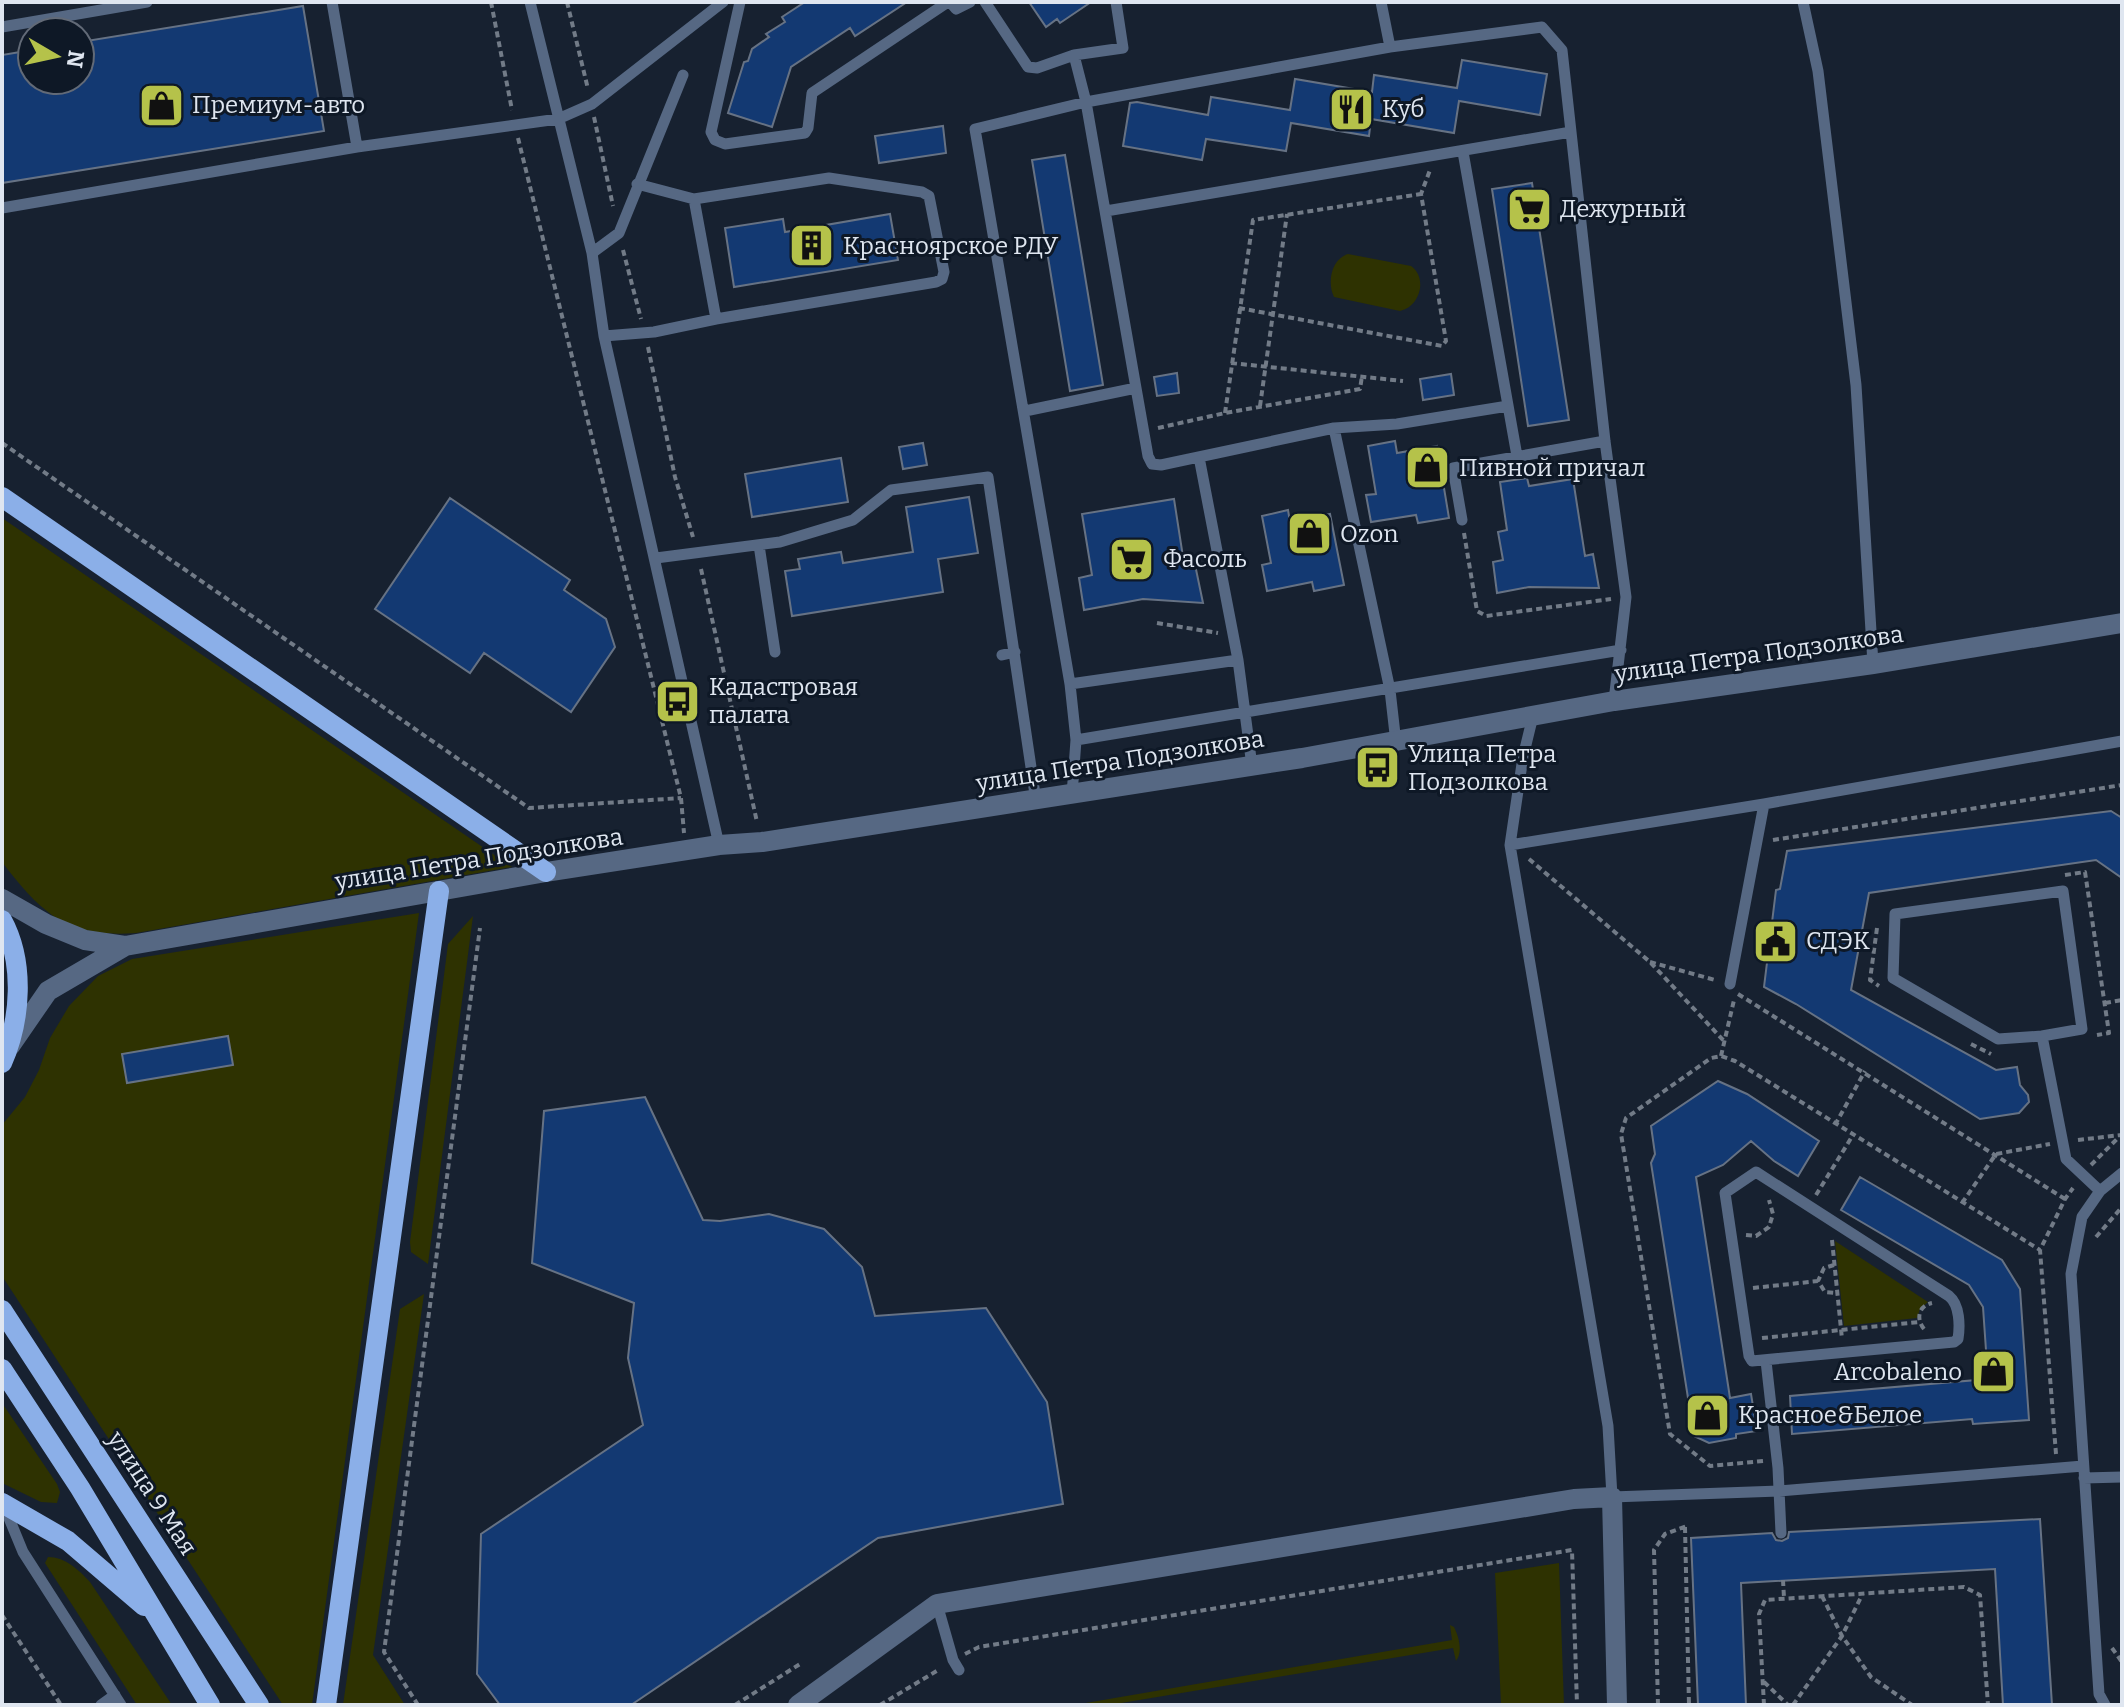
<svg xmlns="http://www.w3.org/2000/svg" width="2124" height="1707" font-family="Bitter,serif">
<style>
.green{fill:#2e3201}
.building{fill:#133972;stroke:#667284;stroke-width:2}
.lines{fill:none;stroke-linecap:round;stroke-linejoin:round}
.path{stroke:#727b87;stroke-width:4;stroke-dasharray:6 4;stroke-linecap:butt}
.service{stroke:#566883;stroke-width:11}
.minor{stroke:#566883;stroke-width:20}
.primary{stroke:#8bafe8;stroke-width:20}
.labels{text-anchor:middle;stroke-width:6;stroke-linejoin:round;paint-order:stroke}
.poi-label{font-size:24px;fill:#dfe6f0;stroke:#0e1826;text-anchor:start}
.street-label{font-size:24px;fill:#dfe6f0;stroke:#0e1826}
</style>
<rect width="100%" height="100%" fill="#172130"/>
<path class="green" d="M1348 254 1411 266C1428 278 1420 307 1400 311L1334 297C1327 283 1331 259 1348 254Z
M2 518 512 867 136 933C67 938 42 914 2 862Z
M419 913 312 1705H283L2 1276V1125L25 1097 39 1070 50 1038 69 1006 98 976 132 959Z
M473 916 428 1264 411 1252 410 1242 448 944Z
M1835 1241 1928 1302 1920 1309 1917 1318 1844 1326Z
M424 1294 373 1655 405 1705H343L400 1309Z
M2 1403 57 1484 60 1492 57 1503 41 1502 2 1483Z
M48 1557C65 1557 78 1569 90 1582L172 1705H137L45 1563Z
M1559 1563 1564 1705H1501L1495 1573Z
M1450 1625 1454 1627C1459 1637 1463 1652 1456 1661L1453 1648 1109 1705H1074L1452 1640Z"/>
<path class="building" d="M805 2H907L855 36 850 28 791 67 772 127 728 113 744 62 748 61 752 49 769 37 766 34 785 22 782 17Z
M1029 2H1091L1060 23 1057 19 1046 27Z
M303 6 324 131 2 183V55L32 50V80H80V42Z
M1462 60 1547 74 1540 115 1459 101 1454 133 1371 119 1369 136 1291 123 1286 151 1206 139 1202 160 1123 146 1130 103 1137 102 1208 115 1211 97 1290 110 1295 79 1372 92 1374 75 1457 88Z
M943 126 946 153 879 163 875 136Z
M1065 155 1103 385 1070 391 1032 160Z
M1532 183 1569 420 1528 426 1492 189Z
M890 214 898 260 734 287 725 228 783 219 785 232Z
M1177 373 1179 393 1157 396 1154 377Z
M1451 374 1454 395 1423 400 1420 379Z
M1395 441 1397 453 1437 446 1449 518 1418 523 1416 515 1371 522 1366 495 1376 494 1368 446Z
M923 443 927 465 903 469 899 447Z
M841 458 848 502 752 517 745 474Z
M1527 478 1529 486 1573 479 1585 556 1593 554 1599 588 1529 587 1497 593 1493 562 1503 560 1498 532 1507 530 1500 482Z
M969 497 978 553 938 559 943 592 792 616 785 571 800 569 798 559 841 552 843 563 913 552 906 507Z
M450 498 570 580 564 590 606 619 615 647 571 712 484 653 470 673 375 609Z
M1174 499 1183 557 1193 555 1203 603 1143 599 1084 610 1079 578 1092 575 1082 514Z
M1288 510 1290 522 1330 514 1344 585 1314 591 1312 582 1267 591 1262 565 1271 563 1262 516Z
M2111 811 2122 818V878L2096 860 1869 893 1851 990 1996 1070 2017 1067 2020 1085 2028 1095 2029 1102 2019 1113 1980 1119 1796 1004 1764 987 1776 890 1780 889 1787 851Z
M228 1036 233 1065 127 1083 122 1054Z
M1718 1081 1747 1094 1819 1141 1798 1176 1774 1161 1751 1141 1723 1165 1696 1177 1730 1398 1751 1394 1757 1431 1736 1434V1438L1709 1443 1694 1436 1651 1163 1655 1154 1651 1126Z
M645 1097 703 1220 720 1221 769 1214 824 1229 862 1267 875 1316 986 1308 1047 1402 1063 1504 878 1538 631 1705H500L477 1674 481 1534 643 1425 628 1358 634 1303 532 1263 544 1111Z
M1860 1177 2002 1260 2020 1289 2029 1420 1973 1424 1972 1419 1792 1434 1790 1396 1988 1379 1983 1307 1969 1285 1841 1210Z
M2040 1519 2052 1705H2003L1995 1569 1741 1583 1746 1705H1698L1691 1538 1772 1533 1776 1540 1782 1541 1788 1538 1789 1532Z"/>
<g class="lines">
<path class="path" d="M491 2 512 110
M567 2 588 89
M594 117 613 206
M518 138 681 798 684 833
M623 250 641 319
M1239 308 1442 346 1446 341 1421 194 1430 170
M648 347 675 477 693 537
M1231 363 1403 381
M1260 406 1287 214
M1225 413 1253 220 1421 194
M1158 428 1225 413 1360 389 1362 376
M2 443 529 808 681 798
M1464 533 1477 611 1486 616 1611 599
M701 569 757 822
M1157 623 1218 633
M1773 840 2122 785
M1529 859 1650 962 1724 1041
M2065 875 2085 872 2109 1033 2097 1035
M1877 928 1870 980 1879 986
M1650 962 1715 980
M1738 994 2065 1199
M2105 1003 2122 1000
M1971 1044 1991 1054
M1721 1056 1734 1000
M1835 1125 1865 1071
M2078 1140 2121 1135
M2091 1165 2122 1134
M1816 1195 1853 1135
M1962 1203 1996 1154 2050 1144
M1746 1235 1756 1236 1769 1227 1773 1214 1769 1200
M2096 1237 2122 1207
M1832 1240 1842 1339
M1834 1265 1824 1268 1818 1281 1825 1292 1837 1293
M1753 1288 1818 1281
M1924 1329C1916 1319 1918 1306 1932 1303
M1762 1338 1919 1322
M2056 1454 2040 1250 2065 1199 2073 1188
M1763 1461 1710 1466 1670 1434 1621 1134 1626 1118 1711 1058 1721 1056 1735 1061 2040 1250
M1685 1527 1689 1705
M1783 1580 1784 1598
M1822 1596 1842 1636 1871 1677 1912 1705
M2 1615 61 1705
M2112 1648 2122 1662
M965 1654 979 1647 1572 1550 1577 1705
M1764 1682 1788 1705
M418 1705 384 1652 480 928
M735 1705 800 1664
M880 1705 940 1669
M1658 1705 1654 1550 1665 1534 1687 1526
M1764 1705 1759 1614 1765 1600 1964 1587 1980 1595 1988 1705
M1793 1705 1842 1636 1863 1593"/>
<path class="service" d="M332 2 357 147
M530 2 592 253 604 336 719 845
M740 2 711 132 715 140 725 144 805 133 808 128 812 93 948 2
M950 2 956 9 970 2
M985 2 1028 67 1037 68 1074 55
M1116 2 1123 48 1074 55 1086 102 1390 47 1542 27 1562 50 1605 441 1626 597 1614 701
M1381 2 1390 47
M1803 2 1818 71 1856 385 1873 664
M2 27 147 2
M1463 152 1517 456
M637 184 694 199
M2 208 357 147 558 119 592 104 723 2
M1106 211 1571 132
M592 253 619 233 683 75
M604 336 654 332 716 319 936 282 942 279 944 272 929 196 922 192 829 178 694 199 716 319
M1136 388 1148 456 1152 464 1161 465 1334 428 1397 424 1508 406
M1025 411 1136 388 1086 102 975 129 1070 684 1076 740 1072 795
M1334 428 1390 690 1396 743
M1199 457 1238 660 1252 766
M1462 520 1453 468 1605 441
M759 545 775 652
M656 558 780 542 853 520 891 490 988 477 1036 801
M1002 655 1015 652
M1070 684 1238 660
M1533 716 1523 757 1510 845 1608 1426 1612 1497 1779 1491 2083 1466
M1076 740 1621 650
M1510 845 1764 804 2122 741
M1730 984 1764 804
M2042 1036 1998 1039 1893 978 1895 914 2063 891 2082 1029 2042 1036 2066 1159 2100 1191
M1756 1172 1949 1296C1960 1305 1960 1326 1958 1339L1954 1342 1752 1361 1749 1356 1725 1193Z
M1766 1361 1778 1468 1781 1533
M2084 1478 2122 1477
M4 1506 23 1552 121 1705
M937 1604 953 1660 959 1670
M101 1705 115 1695
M2105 1705 2099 1694 2071 1274 2082 1217 2100 1191 2122 1173"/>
<path class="minor" d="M2 899 46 924 85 940 125 946 546 872 719 845 762 842 1302 758 1614 701 1873 664 2122 623
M10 1046 48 991 125 946
M798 1705 937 1604 1574 1499 1612 1497 1617 1705"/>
<path class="primary" d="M2 497 546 872
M2 920C25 962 21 1020 2 1063
M2 1310 259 1705
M2 1369 80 1488 210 1705
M2 1503 68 1541 144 1606
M326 1705 439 891"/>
</g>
<defs>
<symbol id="shop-square" viewBox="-11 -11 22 22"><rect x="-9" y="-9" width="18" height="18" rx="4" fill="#b5c24a" stroke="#0e1826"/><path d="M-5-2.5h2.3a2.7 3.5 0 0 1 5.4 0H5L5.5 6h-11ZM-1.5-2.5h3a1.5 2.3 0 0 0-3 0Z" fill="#111"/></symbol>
<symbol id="restaurant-square" viewBox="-11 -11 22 22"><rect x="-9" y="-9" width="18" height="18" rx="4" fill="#b5c24a" stroke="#0e1826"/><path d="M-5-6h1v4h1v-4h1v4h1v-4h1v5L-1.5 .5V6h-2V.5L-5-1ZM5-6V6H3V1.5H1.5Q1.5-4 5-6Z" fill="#111"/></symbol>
<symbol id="supermarket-square" viewBox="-11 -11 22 22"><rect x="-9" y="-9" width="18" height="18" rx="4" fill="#b5c24a" stroke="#0e1826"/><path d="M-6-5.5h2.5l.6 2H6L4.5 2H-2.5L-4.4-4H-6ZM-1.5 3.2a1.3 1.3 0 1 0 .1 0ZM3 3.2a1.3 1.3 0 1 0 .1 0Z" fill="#111"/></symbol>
<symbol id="building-square" viewBox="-11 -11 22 22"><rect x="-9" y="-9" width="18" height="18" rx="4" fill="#b5c24a" stroke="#0e1826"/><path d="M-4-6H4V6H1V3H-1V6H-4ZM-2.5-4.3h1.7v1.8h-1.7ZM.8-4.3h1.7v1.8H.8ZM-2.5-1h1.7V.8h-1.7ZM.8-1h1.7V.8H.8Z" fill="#111"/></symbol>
<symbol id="bus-square" viewBox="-11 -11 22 22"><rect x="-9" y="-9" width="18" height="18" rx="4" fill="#b5c24a" stroke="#0e1826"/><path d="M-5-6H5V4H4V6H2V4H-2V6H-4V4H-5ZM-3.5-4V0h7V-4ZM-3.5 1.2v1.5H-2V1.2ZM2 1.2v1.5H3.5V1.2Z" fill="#111"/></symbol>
<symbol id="civic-square" viewBox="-11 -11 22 22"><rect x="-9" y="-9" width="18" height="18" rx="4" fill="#b5c24a" stroke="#0e1826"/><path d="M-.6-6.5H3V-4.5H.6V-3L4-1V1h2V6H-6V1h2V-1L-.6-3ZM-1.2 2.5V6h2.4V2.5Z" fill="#111"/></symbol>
</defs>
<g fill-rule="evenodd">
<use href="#shop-square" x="136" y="80" width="51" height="51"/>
<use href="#restaurant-square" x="1326" y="84" width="51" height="51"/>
<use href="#supermarket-square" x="1504" y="184" width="51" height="51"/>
<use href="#building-square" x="786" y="220" width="51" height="51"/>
<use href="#shop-square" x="1402" y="442" width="51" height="51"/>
<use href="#shop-square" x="1284" y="508" width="51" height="51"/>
<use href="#supermarket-square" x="1106" y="534" width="51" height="51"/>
<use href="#bus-square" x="652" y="676" width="51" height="51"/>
<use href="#bus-square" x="1352" y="742" width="51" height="51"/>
<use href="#civic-square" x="1750" y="916" width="51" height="51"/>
<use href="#shop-square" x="1968" y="1346" width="51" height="51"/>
<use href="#shop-square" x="1682" y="1390" width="51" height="51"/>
</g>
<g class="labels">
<g class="poi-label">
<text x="192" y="113">Премиум-авто</text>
<text x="1382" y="117">Куб</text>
<text x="1560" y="217">Дежурный</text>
<text x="843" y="254">Красноярское РДУ</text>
<text x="1459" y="476">Пивной причал</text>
<text x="1340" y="542">Ozon</text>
<text x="1163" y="567">Фасоль</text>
<text x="709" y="695">Кадастровая<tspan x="709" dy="28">палата</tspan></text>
<text x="1408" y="762">Улица Петра<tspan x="1408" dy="28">Подзолкова</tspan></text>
<text x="1806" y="949">СДЭК</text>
<text x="1962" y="1380" text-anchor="end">Arcobaleno</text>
<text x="1738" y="1423">Красное&amp;Белое</text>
</g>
<g class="street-label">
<text transform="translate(1759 654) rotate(-8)" y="8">улица Петра Подзолкова</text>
<text transform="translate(1120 761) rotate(-9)" y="8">улица Петра Подзолкова</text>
<text transform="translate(479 859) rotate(-9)" y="8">улица Петра Подзолкова</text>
<text transform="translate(152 1493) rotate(57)" y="8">улица 9 Мая</text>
</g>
</g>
<rect width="2124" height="1707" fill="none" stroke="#dfe6f0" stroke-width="8"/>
<g transform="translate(56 56) rotate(99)"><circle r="38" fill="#0e1826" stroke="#626a77" stroke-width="2"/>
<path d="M0-6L14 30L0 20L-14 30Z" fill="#b5c24a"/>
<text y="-12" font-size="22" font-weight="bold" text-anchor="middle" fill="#dfe6f0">N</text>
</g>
</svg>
